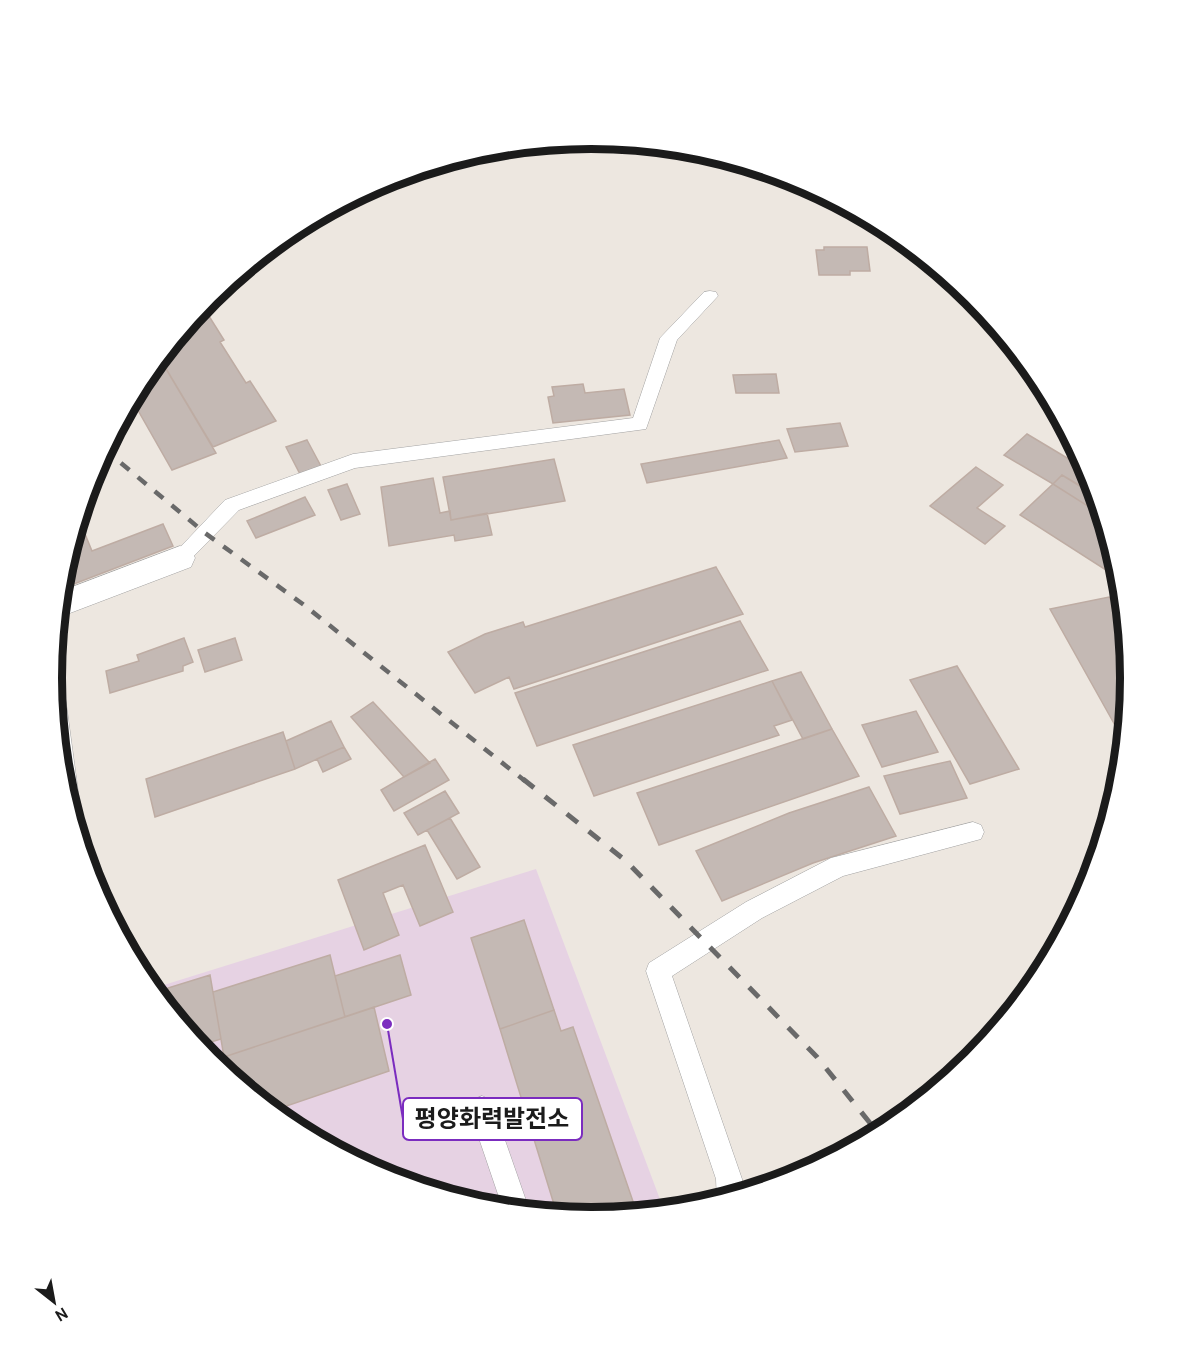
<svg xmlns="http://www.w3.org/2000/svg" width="1181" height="1356" font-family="Cabin,'Noto Sans KR',sans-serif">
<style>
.industrial{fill:#e6d2e3}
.building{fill:#c4b9b4;stroke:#beaca3;stroke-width:1.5}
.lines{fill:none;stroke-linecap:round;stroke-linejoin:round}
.lane-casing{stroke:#a2a2a2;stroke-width:1}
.street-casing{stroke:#a2a2a2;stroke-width:1}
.lane{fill:#fff;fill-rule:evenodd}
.street{fill:#fff;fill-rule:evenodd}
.rail-far1{stroke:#696969;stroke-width:4.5;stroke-dasharray:11 11;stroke-linecap:butt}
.rail{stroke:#696969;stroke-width:5;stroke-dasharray:14 14;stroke-linecap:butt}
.rim{fill:none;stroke:#1b1b1b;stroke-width:8}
.leader{fill:none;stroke:#7b2cbf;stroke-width:2}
.callout-dot{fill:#7b2cbf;stroke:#fff;stroke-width:2}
.callout{fill:#fff;stroke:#7b2cbf;stroke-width:2}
.callout-label{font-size:24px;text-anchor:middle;font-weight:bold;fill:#1b1b1b}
</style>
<rect width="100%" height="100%" fill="#ede7e0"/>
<path class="industrial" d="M536 869 664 1210 590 1217 485 1207 384 1176 290 1126 209 1059 151 989Z"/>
<path class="building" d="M824 247H867L870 271H850V275H819L816 250H824Z
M202 305 224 340 220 342 246 383 250 381 276 421 213 447 159 357Z
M159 357 216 453 172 470 131 398 142 378Z
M776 374 779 393H736L733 375Z
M583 384 585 393 624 389 630 415 553 423 548 397 554 396 552 387Z
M840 423 848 446 795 452 787 429Z
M1027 434 1089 471 1094 489 1091 492 1062 475 1053 484 1004 455Z
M307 440 322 468 301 476 286 447Z
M779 440 787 458 647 483 641 464Z
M554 459 565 501 451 520 443 477Z
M976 467 1003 485 977 508 1005 526 985 544 930 506Z
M1062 475 1096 496 1102 515 1053 484Z
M433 478 440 513 450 511 451 520 487 513 492 535 455 541 454 535 389 546 381 487Z
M347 484 360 514 341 520 328 490Z
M1053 484 1102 515 1120 579 1020 515Z
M305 497 315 515 256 538 247 521Z
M78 517 92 551 163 524 173 546 66 587 61 572Z
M716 567 743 614 514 689 509 677 475 693 448 652 485 634 523 622 525 627Z
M1109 597 1125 623 1130 678 1125 725 1116 727 1050 609Z
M740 621 768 670 537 746 515 693Z
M184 638 193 662 183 666V671L110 693 106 671 139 661 137 655Z
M235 638 242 660 205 672 198 650Z
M957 666 1019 769 970 784 910 680Z
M801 672 832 729 803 739 772 681Z
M772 681 792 720 774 726 779 735 594 796 573 745Z
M373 702 430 763 404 777 351 717Z
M916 711 938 752 882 767 862 725Z
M331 721 344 747 295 769 286 741Z
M832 729 859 776 659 845 637 793Z
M283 732 295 769 155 817 146 779Z
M344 747 351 759 323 772 317 759Z
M435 759 449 780 394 811 381 790Z
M950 761 967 798 900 814 884 776Z
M869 787 896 836 813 863 722 901 696 851 789 813Z
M445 791 459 813 418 835 404 813Z
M450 818 480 867 457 879 427 830Z
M425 845 453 912 420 926 403 885 383 893 399 935 364 950 338 880Z
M524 920 554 1010 500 1029 471 938Z
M330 955 345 1017 224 1057 213 992Z
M400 955 411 995 345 1017 335 976Z
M210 975 221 1039 198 1046 172 1015 168 988Z
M374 1007 389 1071 272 1111 227 1074 224 1057Z
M554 1010 561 1031 573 1027 637 1213 590 1217 557 1214 500 1029Z"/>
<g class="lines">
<defs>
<path id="lane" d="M710 291 716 292 718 296 677 340 646 429 355 468 239 510 187 563 180 566 173 563 170 558 225 500 353 454 633 418 660 338 704 292Z
M52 664 59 667 62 673 81 813 78 820 73 822 61 783 51 678Z
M973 822 981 825 984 832 981 839 843 876 762 918 672 976 742 1179 743 1193 717 1201 716 1179 646 971 649 963 746 902 831 858Z
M482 1096 491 1100 530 1212 503 1209 469 1109 473 1100Z"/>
<path id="street" d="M180 546 191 549 195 558 191 567 57 618 59 592Z"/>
</defs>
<use href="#lane" class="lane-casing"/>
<use href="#street" class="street-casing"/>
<use href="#lane" class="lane"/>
<use href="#street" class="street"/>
<path class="rail-far1" d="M104 449 205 533 304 605 525 781"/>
<path class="rail" d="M523 779 626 861 817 1057 878 1133"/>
</g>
<path d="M0 0H1181V1356H0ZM62 678a529 529 0 1 1 1058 0a529 529 0 1 1-1058 0Z" fill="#fff" fill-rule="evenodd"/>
<path class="rim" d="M62 678a529 529 0 1 1 1058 0a529 529 0 1 1-1058 0Z"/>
<path class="leader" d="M387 1024L403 1119"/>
<circle class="callout-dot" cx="387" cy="1024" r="6"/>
<rect class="callout" x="403" y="1098" width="179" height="42" rx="6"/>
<g class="callout-label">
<text x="492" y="1127">평양화력발전소</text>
</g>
<g transform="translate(54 1302) rotate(149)" stroke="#ffffff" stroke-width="4.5" paint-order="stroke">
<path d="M0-4.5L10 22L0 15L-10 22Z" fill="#1b1b1b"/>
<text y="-9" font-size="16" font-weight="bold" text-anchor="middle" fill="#1b1b1b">N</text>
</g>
</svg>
